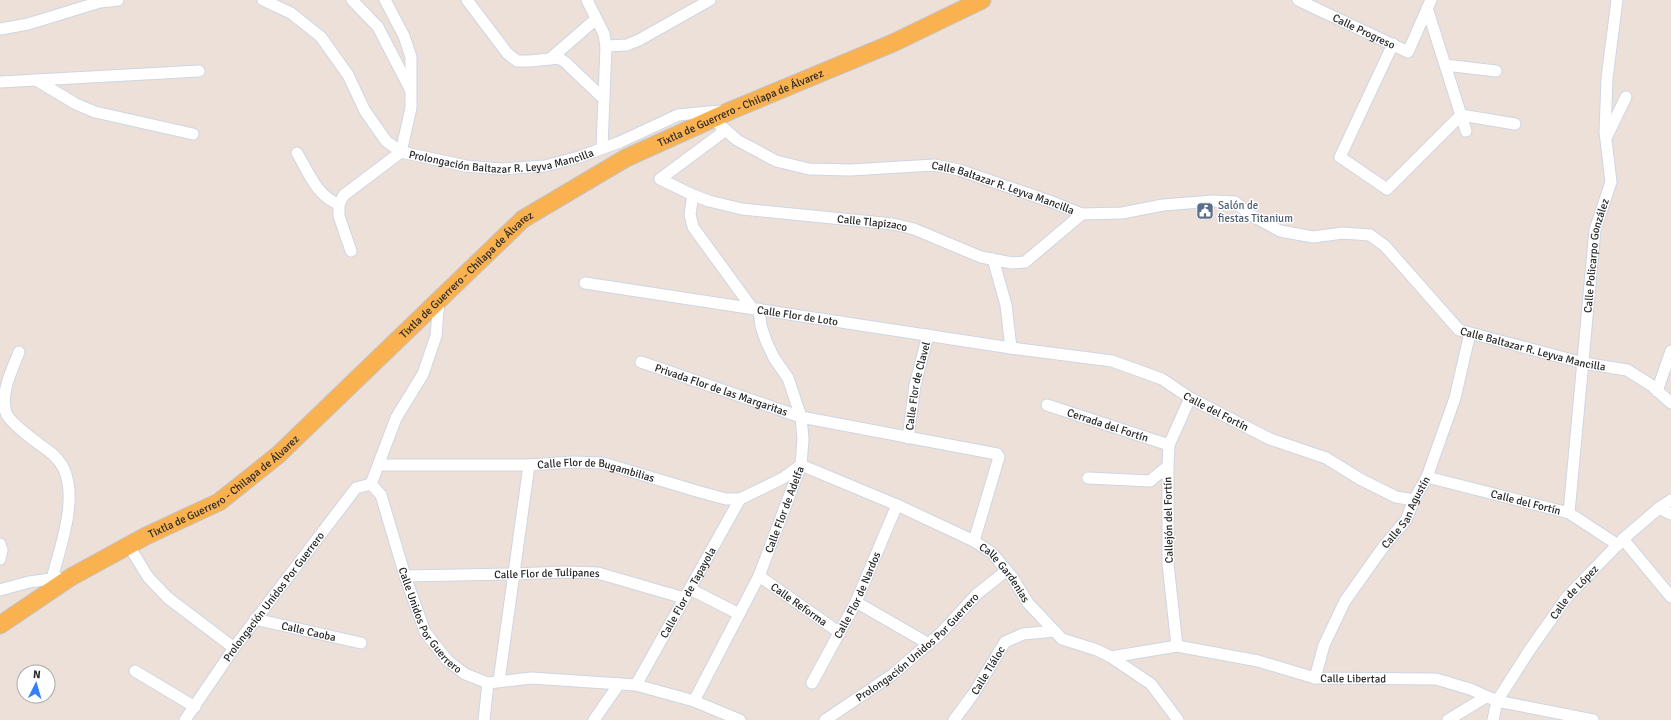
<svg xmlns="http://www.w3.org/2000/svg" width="1671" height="720" font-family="Signika,sans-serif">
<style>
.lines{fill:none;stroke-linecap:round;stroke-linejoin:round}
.minor-casing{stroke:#ced6e3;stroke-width:13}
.primary-casing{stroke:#c3c3c3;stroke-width:19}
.minor{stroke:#fff;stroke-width:11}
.primary{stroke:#fab150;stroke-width:17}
.labels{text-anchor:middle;stroke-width:3;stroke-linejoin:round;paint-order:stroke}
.street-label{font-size:11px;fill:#282828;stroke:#fff}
.service-label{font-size:11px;fill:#4e5e75;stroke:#fff;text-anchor:start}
</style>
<rect width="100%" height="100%" fill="#ece0d9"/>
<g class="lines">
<defs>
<g id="minor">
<path id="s1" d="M263 0 291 13 321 37 348 75 365 111 386 141 401 152 466 166 501 169 545 166 579 157 620 142 678 115 720 111"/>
<path d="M352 0 378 27 410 89"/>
<path d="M467 0 507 53 517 61H530L559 58 565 62 604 99"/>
<path d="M587 0 604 34 606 46 602 148"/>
<path id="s2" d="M1298 0 1408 52 1431 0"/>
<path d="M1427 8 1466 131"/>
<path d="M0 29 28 24 100 2 118 0"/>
<path d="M1393 44 1340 157 1387 189 1461 115 1515 124"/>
<path d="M606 46 627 45 639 40 710 0"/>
<path d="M550 59 596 19"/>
<path d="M1445 65 1496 71"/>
<path d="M36 80 76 104 95 112 193 134"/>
<path d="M0 82 199 71"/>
<path id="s3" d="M713 119 737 140 776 161 809 169 850 170 934 165 959 170 1052 202 1082 214 1122 213 1163 205 1213 201 1235 202 1251 215 1280 231 1313 237 1343 233 1370 235 1385 246 1459 330 1583 363 1627 370 1651 385 1671 403"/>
<path id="s4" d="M726 130 660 179 693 195 709 201 742 209 893 224 914 229 981 257 1012 263 1025 262 1082 214"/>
<path d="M1607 136 1626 97"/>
<path d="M297 153C308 171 317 197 339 204"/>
<path d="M693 195 690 214 693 227 752 308"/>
<path d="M351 251 339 216V204L344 195 401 152 411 108V57L404 36 385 0"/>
<path d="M993 259 1006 305 1011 348"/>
<path id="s5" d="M585 283 1011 348 1112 361 1162 379 1190 398 1270 439 1326 458 1360 479 1396 497 1414 500"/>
<path d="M19 352C12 370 0 393 6 413 9 421 31 438 39 444 49 451 58 457 64 469 78 501 60 547 52 579"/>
<path id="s6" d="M641 362 801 417 997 454 999 457 974 541"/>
<path d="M1657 391 1671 351"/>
<path id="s7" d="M1047 405 1169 445"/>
<path id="s8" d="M908 438 915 385 928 335"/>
<path id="s9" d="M379 465H529L572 462 603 463 700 492 726 499H740L783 478 801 465 897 505 974 541 992 553 1012 577 1028 603 1062 639 1097 650 1111 657 1151 684 1178 720"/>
<path id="s10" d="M1427 477 1569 513 1618 545"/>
<path d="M1088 478 1150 481 1168 466"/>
<path id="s11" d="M371 484 381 495 405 576 425 632 447 660 465 674 488 683 531 678 636 685 694 701 740 720"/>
<path d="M371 484 396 418 423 374 436 336 439 300"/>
<path d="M1659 508 1671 514"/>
<path id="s12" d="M1569 513 1595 230 1611 182 1605 132 1607 78 1617 0"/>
<path d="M1623 539 1671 597"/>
<path d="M0 544 2 550 0 559"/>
<path d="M129 546 148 577 168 598 234 648"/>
<path id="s13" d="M405 576 514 574 566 572 598 573 684 598"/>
<path id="s14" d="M759 576 840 633"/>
<path d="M690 589 739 614"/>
<path d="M0 590 29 582 59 578"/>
<path d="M856 602 929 644"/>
<path id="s15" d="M255 619 361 643"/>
<path d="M1177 646 1168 564V466L1169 445 1190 398"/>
<path id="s16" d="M1111 657 1177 646 1258 661 1315 678 1436 679 1470 689 1497 701 1593 720"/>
<path d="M135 671 195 707"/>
<path id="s17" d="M1315 678 1324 645 1345 601 1384 546 1406 520 1414 500 1427 477 1455 398 1470 333"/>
<path d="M499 681 529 465"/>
<path id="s18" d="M812 683 856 602 897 505"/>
<path id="s19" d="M636 685 740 499"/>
<path id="s20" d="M694 701 759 576 801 465 803 439 801 417 788 378 774 358 766 341 761 326 759 309"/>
<path id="s21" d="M185 720 234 648 356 488 371 484"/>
<path d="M484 720 488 683"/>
<path d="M594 720 619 684"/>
<path id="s22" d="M825 720 892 675 941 633 977 594 1006 571"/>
<path id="s23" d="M954 720 974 693 1005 642 1023 634 1055 631"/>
<path d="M1448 720 1486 697"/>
<path id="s24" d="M1493 720 1497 701 1531 648 1567 597 1623 539 1659 508 1671 500"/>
</g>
<g id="primary">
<path id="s25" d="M0 625 71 577 146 536 219 502 278 455 523 219 626 158 732 110 893 43 982 0"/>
</g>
</defs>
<use href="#minor" class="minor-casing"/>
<use href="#primary" class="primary-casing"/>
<use href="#minor" class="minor"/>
<use href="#primary" class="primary"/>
</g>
<defs>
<symbol id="civic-square" viewBox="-11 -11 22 22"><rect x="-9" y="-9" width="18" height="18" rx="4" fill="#5c6f8a" stroke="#fff"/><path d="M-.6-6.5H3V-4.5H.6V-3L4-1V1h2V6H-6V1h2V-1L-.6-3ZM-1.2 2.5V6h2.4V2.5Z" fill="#fff"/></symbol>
</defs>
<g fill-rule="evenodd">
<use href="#civic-square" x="1195" y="201" width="20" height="20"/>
</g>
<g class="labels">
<g class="street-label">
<text dy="4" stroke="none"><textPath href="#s2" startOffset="73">Calle Progreso</textPath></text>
<text dy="4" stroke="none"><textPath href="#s25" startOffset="912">Tixtla de Guerrero - Chilapa de Álvarez</textPath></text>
<text dy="4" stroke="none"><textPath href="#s1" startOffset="313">Prolongación Baltazar R. Leyva Mancilla</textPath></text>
<text dy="4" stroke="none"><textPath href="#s3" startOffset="308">Calle Baltazar R. Leyva Mancilla</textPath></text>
<text dy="4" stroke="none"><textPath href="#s4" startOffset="301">Calle Tlapizaco</textPath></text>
<text dy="4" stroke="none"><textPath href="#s12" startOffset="259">Calle Policarpo González</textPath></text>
<text dy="4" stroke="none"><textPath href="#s25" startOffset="588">Tixtla de Guerrero - Chilapa de Álvarez</textPath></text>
<text dy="4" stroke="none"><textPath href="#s5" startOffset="215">Calle Flor de Loto</textPath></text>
<text dy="4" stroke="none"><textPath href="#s3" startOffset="897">Calle Baltazar R. Leyva Mancilla</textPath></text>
<text dy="4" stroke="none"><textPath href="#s8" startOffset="53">Calle Flor de Clavel</textPath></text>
<text dy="4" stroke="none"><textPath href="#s6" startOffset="85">Privada Flor de las Margaritas</textPath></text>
<text dy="4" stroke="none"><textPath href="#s5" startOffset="649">Calle del Fortín</textPath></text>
<text dy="4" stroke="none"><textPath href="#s7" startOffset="64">Cerrada del Fortín</textPath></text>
<text dy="4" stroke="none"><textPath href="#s9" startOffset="218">Calle Flor de Bugambilias</textPath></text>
<text dy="4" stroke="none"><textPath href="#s25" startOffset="264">Tixtla de Guerrero - Chilapa de Álvarez</textPath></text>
<text dy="4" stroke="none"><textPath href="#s10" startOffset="102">Calle del Fortín</textPath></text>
<text dy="4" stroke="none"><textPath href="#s20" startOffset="212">Calle Flor de Adelfa</textPath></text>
<text dy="4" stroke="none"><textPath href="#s17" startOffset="191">Calle San Agustín</textPath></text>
<text transform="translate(1168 520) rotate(-91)" y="4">Callejón del Fortín</text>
<text dy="4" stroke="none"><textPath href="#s9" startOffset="670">Calle Gardenias</textPath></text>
<text dy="4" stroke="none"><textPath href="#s13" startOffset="142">Calle Flor de Tulipanes</textPath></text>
<text dy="4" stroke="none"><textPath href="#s19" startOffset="106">Calle Flor de Tapayola</textPath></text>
<text dy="4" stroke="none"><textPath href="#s24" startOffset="153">Calle de López</textPath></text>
<text dy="4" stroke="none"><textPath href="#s18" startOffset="99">Calle Flor de Nardos</textPath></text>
<text dy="4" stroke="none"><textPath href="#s21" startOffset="152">Prolongación Unidos Por Guerrero</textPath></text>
<text dy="4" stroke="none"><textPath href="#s14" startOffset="49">Calle Reforma</textPath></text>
<text dy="4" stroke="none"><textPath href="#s11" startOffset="151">Calle Unidos Por Guerrero</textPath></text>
<text dy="4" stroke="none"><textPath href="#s15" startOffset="55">Calle Caoba</textPath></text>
<text dy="4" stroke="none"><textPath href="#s22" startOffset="118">Prolongación Unidos Por Guerrero</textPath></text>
<text dy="4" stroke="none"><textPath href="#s23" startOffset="60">Calle Tláloc</textPath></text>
<text dy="4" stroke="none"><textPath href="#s16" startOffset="247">Calle Libertad</textPath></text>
</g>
<g class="service-label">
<text x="1218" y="209">Salón de<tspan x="1218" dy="13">fiestas Titanium</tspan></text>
</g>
</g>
<g transform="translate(36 684) rotate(5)"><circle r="19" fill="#ffffff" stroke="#a9a9a9"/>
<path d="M0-3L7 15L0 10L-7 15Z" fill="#3380ff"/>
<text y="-6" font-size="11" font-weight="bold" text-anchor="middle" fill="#282828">N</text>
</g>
</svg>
